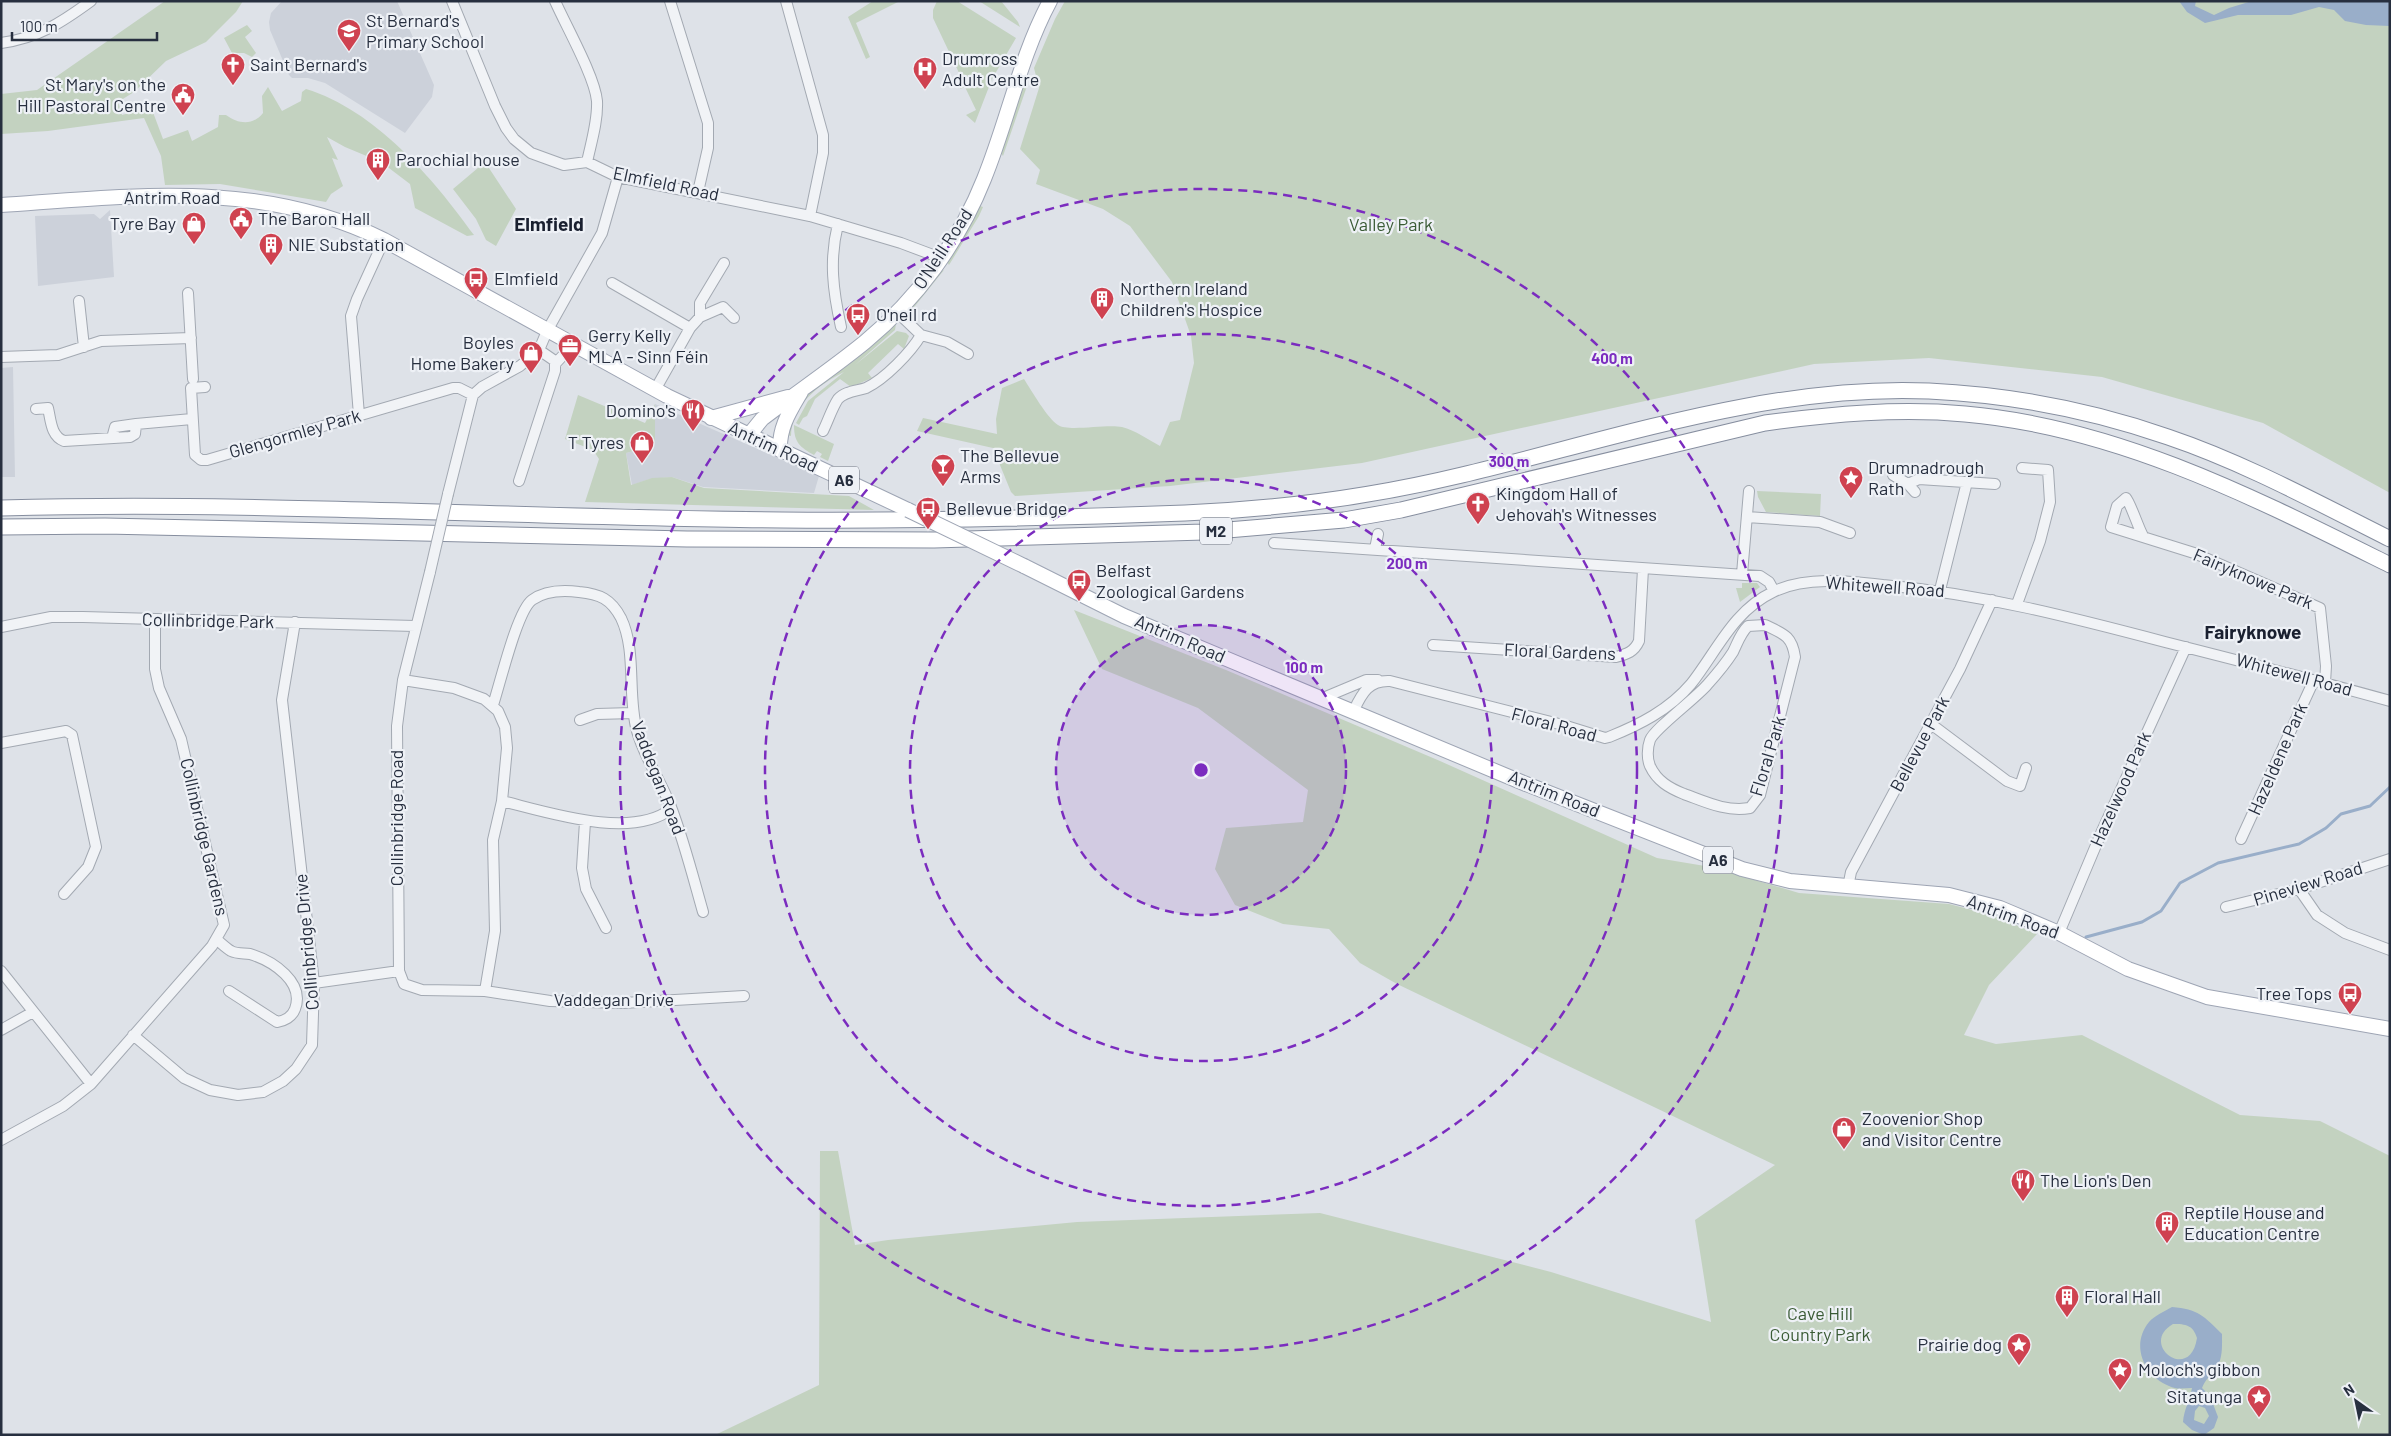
<svg xmlns="http://www.w3.org/2000/svg" width="2391" height="1436" font-family="Barlow,sans-serif">
<style>
.built{fill:#ccd1da}
.green{fill:#c3d2c0}
.water{fill:#99aec9;fill-rule:evenodd}
.lines{fill:none;stroke-linecap:round;stroke-linejoin:round}
.stream{stroke:#99aec9;stroke-width:3}
.minor-casing{stroke:#a3a9b2;stroke-width:12}
.major-casing{stroke:#9ea5b4;stroke-width:16}
.highway-casing{stroke:#868e9f;stroke-width:17}
.minor{stroke:#f1f3f6;stroke-width:10}
.major{stroke:#fff;stroke-width:14}
.highway{stroke:#fff;stroke-width:15}
.minor-bridge-casing{stroke:#a3a9b2;stroke-width:12;stroke-linecap:butt}
.major-bridge-casing{stroke:#9ea5b4;stroke-width:16;stroke-linecap:butt}
.minor-bridge{stroke:#f1f3f6;stroke-width:10}
.major-bridge{stroke:#fff;stroke-width:14}
.ring{fill:none;stroke:#7b2cbf;stroke-width:2.5;stroke-dasharray:9 6}
.labels{text-anchor:middle;stroke-width:4.5;stroke-linejoin:round;paint-order:stroke}
.shield{fill:#eef1f6;stroke:#636976;stroke-width:1}
.shield-label{font-size:16px;font-weight:bold;fill:#272f3f}
.poi-label{font-size:18px;fill:#272f3f;stroke:#eef1f6;text-anchor:start}
.street-label{font-size:18px;fill:#272f3f;stroke:#eef1f6}
.park-label{font-size:18px;fill:#3a5b35;stroke:#eef1f6}
.neighbourhood-label{font-size:19px;font-weight:bold;fill:#1a2030;stroke:#eef1f6}
.centre{fill:#7b2cbf;stroke:#eef1f6;stroke-width:2.5}
.ring-label{font-size:15px;text-anchor:middle;font-weight:bold;fill:#7b2cbf;stroke:#eef1f6;stroke-width:4.5;stroke-linejoin:round;paint-order:stroke}
</style>
<rect width="100%" height="100%" fill="#dee2e8"/>
<path class="built" d="M282 1H397L434 85 432 97 405 133 325 83 308 78H292L289 75 270 30 269 22 271 13Z
M110 210 114 277 38 286 35 216 94 214 100 219Z
M13 367 15 477H1V368Z
M655 404 819 476 814 493 703 487 672 477 650 479 632 485 626 453 652 446 655 441Z"/>
<path class="green" d="M165 1H243L236 12 206 42 166 61 134 92 118 102 122 115 151 107 163 139 188 130 192 141 218 127 219 115H226C238 124 253 126 263 113L262 96 268 87 282 111 301 101 302 92 306 89C375 110 433 178 474 235L467 236 415 208 410 184 381 162 345 147 327 137 338 160 332 158 343 186 331 194 326 202 220 184 165 185 161 156 144 118 48 131 1 134V94L37 90Z
M873 1H900L856 23 870 57 866 59 848 17Z
M937 1H957L1016 38 992 79 975 123 966 115 976 110 965 87 960 89V75L933 18V10Z
M979 1H1001L1018 22 1020 27Z
M1065 1H2390V493L2263 423 2102 377 1929 358 1814 364 1362 463 1170 486 1015 496 1011 492 993 448 917 431 923 418 997 434 996 419 1002 388 1024 379C1031 390 1048 419 1058 425 1068 432 1105 424 1122 427 1135 430 1149 440 1160 446L1170 422 1180 420 1194 363 1191 336 1172 282 1130 226 1103 209 1036 184 1040 170 1020 149 1039 88 1034 68 1055 19Z
M247 25 252 31 245 37 256 53 252 57 244 53H232L224 38Z
M1024 84 1027 86 1003 156 1001 153Z
M485 162 516 209 496 246 486 240 476 219 453 189Z
M980 206 983 207 979 216 949 265 947 262Z
M944 270 907 316 908 310 939 272Z
M896 324 895 330 855 365 897 331 906 333 909 336 904 349 898 344 868 373 872 378 851 387 840 379 815 399 807 416 803 418 799 425 796 423 808 401 844 372C818 385 792 405 791 436L784 434 802 399Z
M578 395 645 423 655 404V441L652 446 626 453 631 485 652 478 672 477 704 488 849 496 874 510 585 502 599 459 593 450 565 439Z
M794 425 834 444 828 461 820 457 822 454 817 451 814 455C800 447 794 443 794 425Z
M1757 491 1821 494 1820 516 1766 512 1758 497Z
M1742 583H1757L1760 587 1740 602 1736 588H1742Z
M1074 610 1226 670 1440 761 1657 858 1711 867 1799 893 1949 904 1992 915 2037 934 1989 985 1964 1035 1996 1044 2082 1035 2240 1115 2320 1121 2390 1156V1435H715L819 1385 820 1151H838L855 1245 888 1240 1077 1222 1320 1213 1551 1272 1711 1322 1695 1220 1775 1165 1397 984 1360 963 1329 929 1283 924 1235 905 1215 869 1226 828 1303 822 1308 790 1198 708 1102 669Z"/>
<path class="water" d="M2179 1H2196L2195 6 2214 15 2229 8 2252 1H2390V26L2366 25 2345 21 2334 10 2319 7 2291 15H2238L2205 23 2187 12Z
M2172 1307C2198 1309 2204 1316 2222 1334 2222 1346 2223 1359 2216 1369 2210 1376 2205 1380 2202 1388L2210 1396 2218 1417 2214 1428 2204 1435 2192 1430 2183 1422C2184 1409 2190 1400 2192 1388 2184 1388 2177 1390 2169 1386 2144 1376 2130 1345 2149 1322 2154 1316 2165 1311 2172 1307ZM2173 1324C2186 1324 2193 1325 2197 1338 2190 1384 2138 1344 2173 1324ZM2199 1406 2205 1408 2209 1416 2204 1424 2194 1420 2195 1411Z"/>
<g class="lines">
<path class="stream" d="M2086 937 2142 922 2161 911 2180 883 2218 863 2299 844 2326 828 2341 814 2370 806 2390 787"/>
<defs>
<path id="minor" d="M452 1 495 106 506 128 514 139 531 153 564 165 587 162 618 177 810 216 901 243 941 258
M555 1C566 26 595 77 597 101 598 121 591 143 587 162
M670 1 708 123V148L698 192
M786 1 823 135V153L810 216
M1 43C38 38 61 23 91 1
M838 224C829 260 833 291 841 327
M612 283 690 328
M188 293 193 379
M79 301 84 347
M897 312 921 335 947 342 968 354
M700 317V303L724 263
M1 357 58 355 101 341 191 338
M555 364 568 350 577 347
M205 387 191 388 195 455 201 460H207L453 388H459L473 395
M655 390 690 328 700 317 723 307 734 318
M36 409 48 408C51 421 51 436 64 441L130 437 135 434 136 424 192 419
M359 415 351 316 357 299 384 240
M823 431C828 421 832 408 838 399 845 391 857 391 866 388 885 379 911 352 921 335
M112 438 115 427 136 424
M1893 475 1908 484 1915 492
M519 481 555 371V361L539 350
M1908 484 1919 479 1995 484
M448 494 473 395 482 387 520 366 539 350 547 331 602 233 618 177
M1747 517 1820 522 1850 533
M2143 536C2138 527 2130 502 2126 498L2117 506 2111 527 2194 553 2320 608 2326 666 2325 683
M1274 543 1760 576 1769 582 1774 591
M1375 549 1378 534
M430 572 403 680 397 726 399 971 404 984 422 990 485 991 550 1001 623 1003 744 996
M1742 574 1749 491
M1940 590 1967 482
M2017 604 2040 541 2050 502 2048 470 2022 468
M1765 625C1784 634 1792 636 1795 657L1760 795 1750 808C1726 812 1706 802 1684 794 1669 788 1657 781 1650 766 1647 759 1647 748 1650 740 1654 729 1695 699 1707 685 1716 675 1726 663 1733 652 1738 642 1740 634 1748 626Z
M1 627 51 617H83L415 626
M1433 645 1616 657C1627 654 1634 652 1639 641L1643 569
M403 680 454 688 484 699 498 711 505 727 507 748 502 801 493 840 495 931 485 991
M1323 698 1366 680H1378
M493 705C500 684 517 611 532 600 546 590 563 590 579 592 600 594 611 599 621 618 637 651 627 696 637 731 644 757 661 781 671 807 684 841 693 877 703 912
M1354 710C1362 693 1369 680 1390 681L1563 725 1605 738 1609 737C1639 725 1669 710 1691 684 1717 651 1733 611 1773 592 1805 576 1848 581 1883 585 1982 594 2070 617 2165 642 2240 661 2315 680 2390 701
M580 720 597 714 633 713
M1931 724 2007 781 2020 786 2026 768
M1 743 66 731 72 735 96 847 88 867 64 894
M502 801C547 812 631 840 671 809
M585 822 582 868 586 889 606 928
M2241 839 2314 680
M1848 887 1851 872 1960 669 1992 600
M2299 889 2317 915 2345 933 2390 950
M2226 907 2299 889 2390 859
M2059 933 2102 831 2186 647
M216 939C221 943 226 948 231 951 237 954 244 953 250 954 273 961 305 982 295 1009 292 1017 284 1021 277 1022L229 991
M1 971 91 1084
M314 983 399 971
M1 1030 33 1012
M133 1035 184 1078 210 1090 238 1095 263 1092 283 1081 296 1069 312 1045 314 983 282 700 295 622
M1 1140 63 1106 91 1084 212 946 224 925 181 739 159 688 155 669V620"/>
<path id="major" d="M1 205C133 196 261 179 384 240L667 396 908 510
M711 418 788 397
M749 435 762 419C796 393 832 369 865 342 917 299 959 242 984 179 1008 120 1020 57 1050 1
M780 450C779 427 790 411 801 392
M1024 566 1124 616 1526 784 1742 869 1790 881 1949 895 2000 908 2059 933 2128 969 2207 997 2390 1029"/>
<path id="highway" d="M1 508C262 501 522 518 782 520 916 521 1051 518 1185 513 1278 509 1371 497 1462 475 1613 439 1773 384 1929 391 2010 395 2091 410 2168 437 2245 463 2318 503 2390 539
M1 527 105 526 687 539 934 540 1204 532 1344 520 1401 510 1765 423C1832 414 1898 408 1965 414 2117 427 2255 498 2390 565"/>
</defs>
<use href="#minor" class="minor-casing"/>
<use href="#major" class="major-casing"/>
<use href="#highway" class="highway-casing"/>
<use href="#minor" class="minor"/>
<use href="#major" class="major"/>
<use href="#highway" class="highway"/>
<defs>
<path id="minor-bridge" d="M430 572 448 494"/>
<path id="major-bridge" d="M908 510 1024 566"/>
</defs>
<use href="#minor-bridge" class="minor-bridge-casing"/>
<use href="#major-bridge" class="major-bridge-casing"/>
<use href="#minor-bridge" class="minor-bridge"/>
<use href="#major-bridge" class="major-bridge"/>
</g>
<circle cx="1201" cy="770" r="145" fill="#7b2cbf" fill-opacity=".12"/>
<g class="ring">
<circle cx="1201" cy="770" r="145"/>
<circle cx="1201" cy="770" r="291"/>
<circle cx="1201" cy="770" r="436"/>
<circle cx="1201" cy="770" r="581"/>
</g>
<defs>
<symbol id="school-pin" viewBox="-11 -11 22 30"><path d="M0 17L-7.5 6A9.5 9.5 0 1 1 7.5 6Z" fill="#cf4250" stroke="#eef1f6"/><path d="M0-5L7-2L0 1L-7-2ZM-4 1L0 2.5L4 1V4Q0 6-4 4Z" fill="#fff"/></symbol>
<symbol id="church-pin" viewBox="-11 -11 22 30"><path d="M0 17L-7.5 6A9.5 9.5 0 1 1 7.5 6Z" fill="#cf4250" stroke="#eef1f6"/><path d="M-1.2-6h2.4v3.5h3.3v2.4h-3.3V6h-2.4V-.1h-3.3v-2.4h3.3Z" fill="#fff"/></symbol>
<symbol id="hospital-pin" viewBox="-11 -11 22 30"><path d="M0 17L-7.5 6A9.5 9.5 0 1 1 7.5 6Z" fill="#cf4250" stroke="#eef1f6"/><path d="M-5-5h3v3.5h4V-5h3V5h-3V1.5h-4V5h-3Z" fill="#fff"/></symbol>
<symbol id="civic-pin" viewBox="-11 -11 22 30"><path d="M0 17L-7.5 6A9.5 9.5 0 1 1 7.5 6Z" fill="#cf4250" stroke="#eef1f6"/><path d="M-.6-6.5H3V-4.5H.6V-3L4-1V1h2V6H-6V1h2V-1L-.6-3ZM-1.2 2.5V6h2.4V2.5Z" fill="#fff"/></symbol>
<symbol id="building-pin" viewBox="-11 -11 22 30"><path d="M0 17L-7.5 6A9.5 9.5 0 1 1 7.5 6Z" fill="#cf4250" stroke="#eef1f6"/><path d="M-4-6H4V6H1V3H-1V6H-4ZM-2.5-4.3h1.7v1.8h-1.7ZM.8-4.3h1.7v1.8H.8ZM-2.5-1h1.7V.8h-1.7ZM.8-1h1.7V.8H.8Z" fill="#fff"/></symbol>
<symbol id="shop-pin" viewBox="-11 -11 22 30"><path d="M0 17L-7.5 6A9.5 9.5 0 1 1 7.5 6Z" fill="#cf4250" stroke="#eef1f6"/><path d="M-5-2.5h2.3a2.7 3.5 0 0 1 5.4 0H5L5.5 6h-11ZM-1.5-2.5h3a1.5 2.3 0 0 0-3 0Z" fill="#fff"/></symbol>
<symbol id="bus-pin" viewBox="-11 -11 22 30"><path d="M0 17L-7.5 6A9.5 9.5 0 1 1 7.5 6Z" fill="#cf4250" stroke="#eef1f6"/><path d="M-5-6H5V4H4V6H2V4H-2V6H-4V4H-5ZM-3.5-4V0h7V-4ZM-3.5 1.2v1.5H-2V1.2ZM2 1.2v1.5H3.5V1.2Z" fill="#fff"/></symbol>
<symbol id="office-pin" viewBox="-11 -11 22 30"><path d="M0 17L-7.5 6A9.5 9.5 0 1 1 7.5 6Z" fill="#cf4250" stroke="#eef1f6"/><path d="M-6-3h4V-5.5h4V-3h4V5H-6ZM-1-4.5V-3h2v-1.5ZM-6 0V1H6V0Z" fill="#fff"/></symbol>
<symbol id="restaurant-pin" viewBox="-11 -11 22 30"><path d="M0 17L-7.5 6A9.5 9.5 0 1 1 7.5 6Z" fill="#cf4250" stroke="#eef1f6"/><path d="M-5-6h1v4h1v-4h1v4h1v-4h1v5L-1.5 .5V6h-2V.5L-5-1ZM5-6V6H3V1.5H1.5Q1.5-4 5-6Z" fill="#fff"/></symbol>
<symbol id="bar-pin" viewBox="-11 -11 22 30"><path d="M0 17L-7.5 6A9.5 9.5 0 1 1 7.5 6Z" fill="#cf4250" stroke="#eef1f6"/><path d="M-6-5H6L.8 .8V4.5H3.5V6h-7V4.5H-.8V.8Z" fill="#fff"/></symbol>
<symbol id="sight-pin" viewBox="-11 -11 22 30"><path d="M0 17L-7.5 6A9.5 9.5 0 1 1 7.5 6Z" fill="#cf4250" stroke="#eef1f6"/><path d="M0-6L1.8-2.2L6-1.7L2.9 1.2L3.7 5.4L0 3.3L-3.7 5.4L-2.9 1.2L-6-1.7L-1.8-2.2Z" fill="#fff"/></symbol>
</defs>
<g fill-rule="evenodd">
<use href="#school-pin" x="335" y="17" width="28" height="38"/>
<use href="#church-pin" x="219" y="51" width="28" height="38"/>
<use href="#hospital-pin" x="911" y="55" width="28" height="38"/>
<use href="#civic-pin" x="169" y="81" width="28" height="38"/>
<use href="#building-pin" x="364" y="146" width="28" height="38"/>
<use href="#civic-pin" x="227" y="205" width="28" height="38"/>
<use href="#shop-pin" x="180" y="210" width="28" height="38"/>
<use href="#building-pin" x="257" y="231" width="28" height="38"/>
<use href="#bus-pin" x="462" y="265" width="28" height="38"/>
<use href="#building-pin" x="1088" y="285" width="28" height="38"/>
<use href="#bus-pin" x="844" y="301" width="28" height="38"/>
<use href="#office-pin" x="556" y="332" width="28" height="38"/>
<use href="#shop-pin" x="517" y="339" width="28" height="38"/>
<use href="#restaurant-pin" x="679" y="397" width="28" height="38"/>
<use href="#shop-pin" x="628" y="429" width="28" height="38"/>
<use href="#bar-pin" x="929" y="452" width="28" height="38"/>
<use href="#sight-pin" x="1837" y="464" width="28" height="38"/>
<use href="#church-pin" x="1464" y="490" width="28" height="38"/>
<use href="#bus-pin" x="914" y="495" width="28" height="38"/>
<use href="#bus-pin" x="1065" y="567" width="28" height="38"/>
<use href="#bus-pin" x="2336" y="980" width="28" height="38"/>
<use href="#shop-pin" x="1830" y="1115" width="28" height="38"/>
<use href="#restaurant-pin" x="2009" y="1167" width="28" height="38"/>
<use href="#building-pin" x="2153" y="1209" width="28" height="38"/>
<use href="#building-pin" x="2053" y="1283" width="28" height="38"/>
<use href="#sight-pin" x="2005" y="1331" width="28" height="38"/>
<use href="#sight-pin" x="2106" y="1356" width="28" height="38"/>
<use href="#sight-pin" x="2245" y="1383" width="28" height="38"/>
</g>
<g class="labels">
<g class="shield">
<rect x="829" y="466.5" width="30" height="27" rx="4"/>
<rect x="1200" y="517.5" width="32" height="27" rx="4"/>
<rect x="1703" y="846.5" width="30" height="27" rx="4"/>
</g>
<g class="shield-label">
<text x="844" y="486">A6</text>
<text x="1216" y="537">M2</text>
<text x="1718" y="866">A6</text>
</g>
<g class="poi-label">
<text x="366" y="27">St Bernard's<tspan x="366" dy="21">Primary School</tspan></text>
<text x="942" y="65">Drumross<tspan x="942" dy="21">Adult Centre</tspan></text>
<text x="250" y="71">Saint Bernard's</text>
<text x="166" y="91" text-anchor="end">St Mary's on the<tspan x="166" dy="21">Hill Pastoral Centre</tspan></text>
<text x="396" y="166">Parochial house</text>
<text x="258" y="225">The Baron Hall</text>
<text x="176" y="230" text-anchor="end">Tyre Bay</text>
<text x="288" y="251">NIE Substation</text>
<text x="494" y="285">Elmfield</text>
<text x="1120" y="295">Northern Ireland<tspan x="1120" dy="21">Children's Hospice</tspan></text>
<text x="876" y="321">O'neil rd</text>
<text x="588" y="342">Gerry Kelly<tspan x="588" dy="21">MLA - Sinn Féin</tspan></text>
<text x="514" y="349" text-anchor="end">Boyles<tspan x="514" dy="21">Home Bakery</tspan></text>
<text x="676" y="417" text-anchor="end">Domino's</text>
<text x="624" y="449" text-anchor="end">T Tyres</text>
<text x="960" y="462">The Bellevue<tspan x="960" dy="21">Arms</tspan></text>
<text x="1868" y="474">Drumnadrough<tspan x="1868" dy="21">Rath</tspan></text>
<text x="1496" y="500">Kingdom Hall of<tspan x="1496" dy="21">Jehovah's Witnesses</tspan></text>
<text x="946" y="515">Bellevue Bridge</text>
<text x="1096" y="577">Belfast<tspan x="1096" dy="21">Zoological Gardens</tspan></text>
<text x="2332" y="1000" text-anchor="end">Tree Tops</text>
<text x="1862" y="1125">Zoovenior Shop<tspan x="1862" dy="21">and Visitor Centre</tspan></text>
<text x="2040" y="1187">The Lion's Den</text>
<text x="2184" y="1219">Reptile House and<tspan x="2184" dy="21">Education Centre</tspan></text>
<text x="2084" y="1303">Floral Hall</text>
<text x="2002" y="1351" text-anchor="end">Prairie dog</text>
<text x="2138" y="1376">Moloch's gibbon</text>
<text x="2242" y="1403" text-anchor="end">Sitatunga</text>
</g>
<g class="street-label">
<text transform="translate(666 184) rotate(12)" y="6">Elmfield Road</text>
<text x="172" y="204">Antrim Road</text>
<text transform="translate(943 249) rotate(-57)" y="6">O'Neill Road</text>
<text transform="translate(295 434) rotate(-16)" y="6">Glengormley Park</text>
<text transform="translate(773 447) rotate(25)" y="6">Antrim Road</text>
<text transform="translate(2253 579) rotate(23)" y="6">Fairyknowe Park</text>
<text transform="translate(1885 587) rotate(4)" y="6">Whitewell Road</text>
<text transform="translate(208 621) rotate(1)" y="6">Collinbridge Park</text>
<text transform="translate(1180 639) rotate(23)" y="6">Antrim Road</text>
<text transform="translate(1560 652) rotate(2)" y="6">Floral Gardens</text>
<text transform="translate(2294 675) rotate(15)" y="6">Whitewell Road</text>
<text transform="translate(1554 725) rotate(15)" y="6">Floral Road</text>
<text transform="translate(1920 744) rotate(-62)" y="6">Bellevue Park</text>
<text transform="translate(1768 756) rotate(-73)" y="6">Floral Park</text>
<text transform="translate(2278 759) rotate(-66)" y="6">Hazeldene Park</text>
<text transform="translate(658 778) rotate(69)" y="6">Vaddegan Road</text>
<text transform="translate(2121 789) rotate(-66)" y="6">Hazelwood Park</text>
<text transform="translate(1554 794) rotate(22)" y="6">Antrim Road</text>
<text transform="translate(397 818) rotate(-90)" y="6">Collinbridge Road</text>
<text transform="translate(204 837) rotate(77)" y="6">Collinbridge Gardens</text>
<text transform="translate(2308 884) rotate(-17)" y="6">Pineview Road</text>
<text transform="translate(2013 917) rotate(20)" y="6">Antrim Road</text>
<text transform="translate(307 942) rotate(-95)" y="6">Collinbridge Drive</text>
<text x="614" y="1006">Vaddegan Drive</text>
</g>
<g class="park-label">
<text x="1391" y="231">Valley Park</text>
<text x="1820" y="1320">Cave Hill<tspan x="1820" dy="21">Country Park</tspan></text>
</g>
<g class="neighbourhood-label">
<text x="549" y="231">Elmfield</text>
<text x="2253" y="639">Fairyknowe</text>
</g>
</g>
<circle cx="1201" cy="770" r="8" class="centre"/>
<g class="ring-label">
<text x="1612" y="364">400 m</text>
<text x="1509" y="467">300 m</text>
<text x="1407" y="569">200 m</text>
<text x="1304" y="673">100 m</text>
</g>
<rect width="2391" height="1436" fill="none" stroke="#272f3f" stroke-width="5"/>
<g transform="translate(2356 1401) rotate(327)" stroke="#eef1f6" stroke-width="4" paint-order="stroke">
<path d="M0-4L9 19L0 12L-9 19Z" fill="#272f3f"/>
<text y="-8" font-size="14" font-weight="bold" text-anchor="middle" fill="#272f3f">N</text>
</g>
<path d="M12 32v8h145v-8" fill="none" stroke="#272f3f" stroke-width="2.5"/>
<text x="20" y="32" font-size="15" fill="#272f3f" stroke="#eef1f6" stroke-width="4" paint-order="stroke">100 m</text>
</svg>
